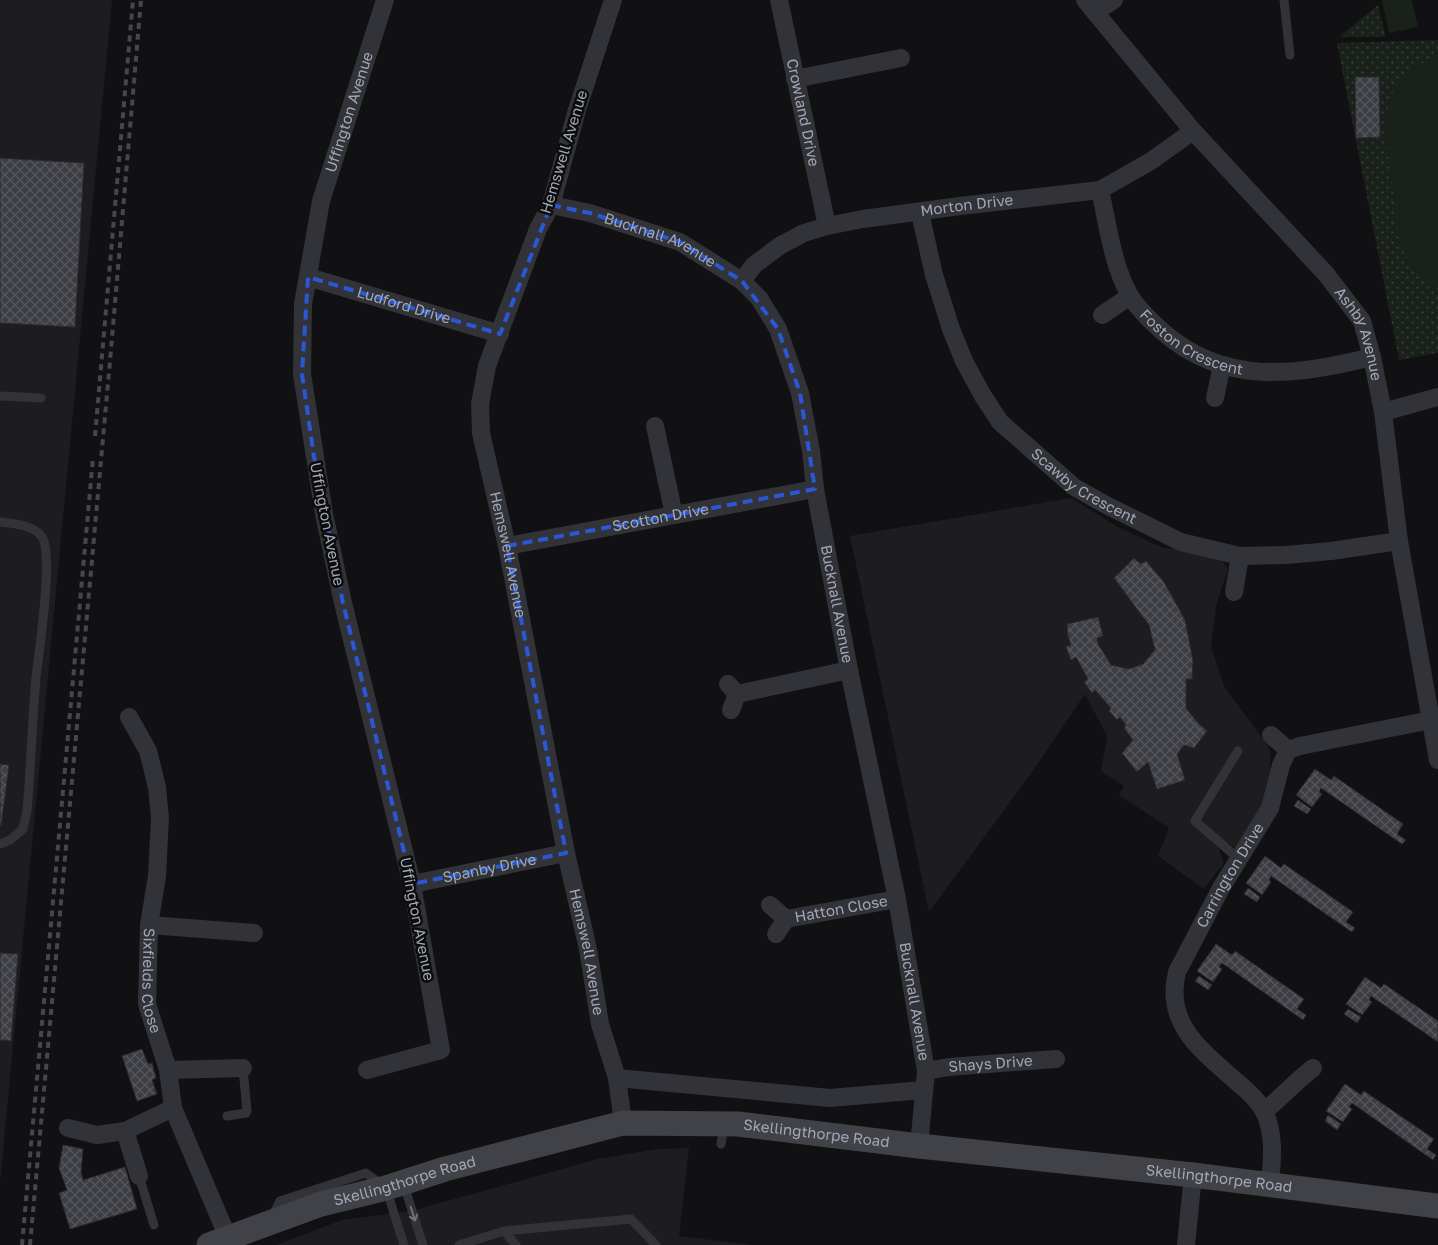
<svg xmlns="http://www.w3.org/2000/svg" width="1438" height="1245" font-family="'Golos Text',sans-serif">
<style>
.built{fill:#1d1d20}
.park{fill:url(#park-dots)}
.pitch{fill:#19211a}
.building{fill:url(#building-cross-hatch);stroke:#2b2b2f}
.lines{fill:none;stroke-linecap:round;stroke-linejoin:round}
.lane{stroke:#323338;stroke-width:9}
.street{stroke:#323338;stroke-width:18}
.secondary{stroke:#404248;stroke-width:25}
.rail{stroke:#45474d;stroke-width:4;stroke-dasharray:6 5;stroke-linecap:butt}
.oneway{stroke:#6f737c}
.marked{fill:none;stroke:#2a57d4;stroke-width:4;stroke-dasharray:10 6;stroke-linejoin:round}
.labels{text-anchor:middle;stroke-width:5;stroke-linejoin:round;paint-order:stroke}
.street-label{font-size:15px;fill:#a1a8b4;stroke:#0c0c0e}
</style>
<defs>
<pattern id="park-dots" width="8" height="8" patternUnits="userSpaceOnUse" patternTransform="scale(1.25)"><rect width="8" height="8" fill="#19211a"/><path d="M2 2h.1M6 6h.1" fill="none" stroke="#373e39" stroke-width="1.8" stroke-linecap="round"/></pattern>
<pattern id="building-cross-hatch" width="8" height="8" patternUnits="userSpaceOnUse" patternTransform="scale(1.25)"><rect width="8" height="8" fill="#3d3e43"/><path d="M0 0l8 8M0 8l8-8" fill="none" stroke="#56575c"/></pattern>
</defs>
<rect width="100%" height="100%" fill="#111113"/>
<path class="built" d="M0 0H112L0 1183Z
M1071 498 1116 526 1163 548 1207 551 1222 560 1228 569 1216 606 1211 647 1224 686 1270 749 1271 795 1236 848 1221 839 1218 847 1224 863 1204 889 1158 856 1169 828 1119 795 1124 786 1101 771 1107 736 1085 694 1030 775 929 912 850 536Z
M689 1148 679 1236 753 1245H276L342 1220 411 1211 598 1159 657 1149Z"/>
<path class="park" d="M1378 5 1385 33V37H1339Z
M1438 40V353L1399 360 1337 43Z"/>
<path class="pitch" d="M1382 0H1412L1418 27 1389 33Z
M1438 56V288C1421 281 1408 262 1401 246 1397 235 1397 219 1396 208 1392 175 1379 125 1392 94 1398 78 1422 61 1438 56Z"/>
<path class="building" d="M1355 77H1379L1380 137 1356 138Z
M0 158 84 163 75 327 0 323Z
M1134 558 1141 564 1146 561 1164 582 1185 620 1193 660 1192 679H1186V708L1197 722 1207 731 1194 748 1184 745 1177 754 1185 780 1157 789 1148 762 1137 772 1122 753 1133 740 1124 728 1126 725 1120 717 1117 720 1109 711 1111 708 1095 690 1092 693 1084 682 1088 679 1076 657 1071 660 1066 647 1071 645 1068 636 1067 624 1098 617 1103 636 1097 638 1098 644 1111 665 1129 669 1143 664 1155 650 1149 625 1114 578Z
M0 764 9 765 1 826H0Z
M1315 769 1331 780 1334 776 1403 824 1397 834 1406 840 1402 844 1321 788 1319 792 1322 794 1312 807 1296 795Z
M1298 800 1311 809 1307 814 1294 806Z
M1265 856 1281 868 1284 864 1353 912 1346 922 1355 928 1352 932 1271 876 1269 880 1271 882 1262 895 1246 883Z
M1248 888 1260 897 1257 902 1244 894Z
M1216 944 1232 955 1235 951 1304 999 1297 1009 1306 1015 1303 1020 1222 963 1219 967 1222 969 1213 982 1197 971Z
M0 953 18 954 11 1041 0 1040Z
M1199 976 1212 985 1208 990 1195 981Z
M1365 977 1381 988 1384 984 1438 1021V1042L1371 996 1369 1000 1372 1002 1362 1015 1346 1004Z
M1348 1009 1361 1017 1357 1023 1344 1014Z
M142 1049 148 1064 152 1063 156 1078 152 1080 157 1094 137 1101 122 1056Z
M1345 1084 1361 1095 1364 1091 1434 1139 1427 1149 1436 1155 1433 1160 1352 1103 1349 1107 1352 1109 1343 1122 1326 1111Z
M1328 1115 1341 1124 1337 1130 1325 1121Z
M63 1145 83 1149 81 1172 83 1180 125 1167 137 1209 70 1229 59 1193 67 1190 59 1168Z"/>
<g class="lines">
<path class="lane" d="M1284 0 1290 55
M0 396 41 398
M0 522C13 523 34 525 42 537 54 555 39 651 36 677 32 722 31 766 27 811L23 829 10 840 0 844
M1238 751 1195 821 1239 859
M227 1116 246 1113 247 1111 243 1068
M721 1144 724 1125
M139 1176 154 1225
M404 1185 423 1245
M275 1217V1211L280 1201 366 1173 386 1188 404 1245
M459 1245 504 1231
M516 1245 504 1231 631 1219 656 1245"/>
<g class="street">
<path id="s1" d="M613 0 577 110 551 205 538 229 487 366 480 404 481 433 507 546 566 853 588 949 600 1024 617 1078 623 1123"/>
<path id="s2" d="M779 0 827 226"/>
<path id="s3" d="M1085 0 1193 131 1326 274 1362 321 1372 357 1383 412 1399 541 1438 760"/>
<path d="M1095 12 1114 0"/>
<path d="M795 79 901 58"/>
<path id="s4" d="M1100 190C1108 225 1112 264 1130 296 1138 309 1152 322 1163 332 1226 387 1298 375 1372 357"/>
<path id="s5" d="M551 205 590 213 680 242 742 281 759 298 778 329 800 393 811 451 815 489 849 670 897 899 926 1071 919 1146"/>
<path id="s6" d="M920 213 934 275 951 329 964 361 983 396 1000 422 1074 487 1108 506 1181 542 1240 556 1286 555 1331 551 1399 541"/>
<path id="s7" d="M308 277 500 334"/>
<path id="s8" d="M742 281 754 265 781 245 804 233 827 226 863 219 960 206 1100 190 1151 161 1193 131"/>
<path d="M1102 315 1130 296"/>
<path d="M1215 398 1222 365"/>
<path d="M1383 412 1438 397"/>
<path d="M655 426 674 515"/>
<path id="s9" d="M507 546 815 489"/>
<path d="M1234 592 1240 556"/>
<path d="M728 684 737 694 849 670"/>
<path d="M731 710 737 694"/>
<path id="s10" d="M129 717 148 751 157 787 160 818 157 876 149 925 147 1004 168 1070 173 1108 228 1238"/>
<path d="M1271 735 1288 750"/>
<path id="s11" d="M412 884 566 853"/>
<path d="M770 905 786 919"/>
<path id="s12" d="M786 919 897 899"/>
<path d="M149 925 254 933"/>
<path d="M776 934 786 919"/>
<path d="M168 1070 243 1068"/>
<path id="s13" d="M367 1070 441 1050 412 884 343 603 324 514 302 374 303 304 321 201 385 0"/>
<path id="s14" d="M926 1071 949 1067 1056 1059"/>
<path d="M617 1078 830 1098 923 1090"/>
<path d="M1264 1112 1301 1078 1313 1068"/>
<path d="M68 1128 97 1135 125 1131 173 1108"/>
<path d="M125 1131 139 1176"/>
<path id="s15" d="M1270 1185C1272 1161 1275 1136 1265 1113 1259 1101 1248 1091 1237 1082 1202 1051 1164 1024 1177 972L1221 888 1270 808 1281 765 1288 750 1300 746 1431 720"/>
<path d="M1186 1245 1193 1175"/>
</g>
<path class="secondary" id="s16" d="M209 1245 321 1204 386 1188 445 1169 623 1123 738 1124 919 1146 1193 1175 1438 1206"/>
<path class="rail" d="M95 436 133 0
M22 1245 93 458
M30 1245 110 361 141 0"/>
</g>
<defs><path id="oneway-shaft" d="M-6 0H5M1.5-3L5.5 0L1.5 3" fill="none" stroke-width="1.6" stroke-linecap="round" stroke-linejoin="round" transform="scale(1.25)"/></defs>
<use class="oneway" href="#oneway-shaft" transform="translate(413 1214) rotate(72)"/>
<path class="marked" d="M551 205 590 213 680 242 742 281 778 329 800 393 815 489 507 546 566 853 412 884 343 603 314 457 302 374 308 277 500 334Z"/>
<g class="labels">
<g class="street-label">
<text dy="5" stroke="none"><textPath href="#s13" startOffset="1035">Uffington Avenue</textPath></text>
<text dy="5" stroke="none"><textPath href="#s2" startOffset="115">Crowland Drive</textPath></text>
<text transform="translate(564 152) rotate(-73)" y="5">Hemswell Avenue</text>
<text dy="5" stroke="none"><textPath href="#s8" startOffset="245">Morton Drive</textPath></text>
<text dy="5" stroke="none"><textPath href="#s5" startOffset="115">Bucknall Avenue</textPath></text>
<text dy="5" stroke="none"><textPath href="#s7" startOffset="100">Ludford Drive</textPath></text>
<text dy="5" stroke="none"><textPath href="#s3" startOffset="435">Ashby Avenue</textPath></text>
<text dy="5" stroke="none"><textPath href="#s4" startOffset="190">Foston Crescent</textPath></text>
<text dy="5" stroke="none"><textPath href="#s6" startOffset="332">Scawby Crescent</textPath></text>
<text dy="5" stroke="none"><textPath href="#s9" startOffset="156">Scotton Drive</textPath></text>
<text transform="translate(327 524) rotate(79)" y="5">Uffington Avenue</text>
<text dy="5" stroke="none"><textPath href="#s1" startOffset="580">Hemswell Avenue</textPath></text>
<text dy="5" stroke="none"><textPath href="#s5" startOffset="550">Bucknall Avenue</textPath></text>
<text dy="5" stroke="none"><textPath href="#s11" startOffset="79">Spanby Drive</textPath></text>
<text dy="5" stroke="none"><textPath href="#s15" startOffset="359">Carrington Drive</textPath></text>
<text dy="5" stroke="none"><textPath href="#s12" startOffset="56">Hatton Close</textPath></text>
<text transform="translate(417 919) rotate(79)" y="5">Uffington Avenue</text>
<text dy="5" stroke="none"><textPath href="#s1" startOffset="985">Hemswell Avenue</textPath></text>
<text dy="5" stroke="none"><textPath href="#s10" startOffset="271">Sixfields Close</textPath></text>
<text dy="5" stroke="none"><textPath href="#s5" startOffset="955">Bucknall Avenue</textPath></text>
<text dy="5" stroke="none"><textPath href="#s14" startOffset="65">Shays Drive</textPath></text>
<text dy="5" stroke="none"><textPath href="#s16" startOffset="626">Skellingthorpe Road</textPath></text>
<text dy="5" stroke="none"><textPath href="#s16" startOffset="1031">Skellingthorpe Road</textPath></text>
<text dy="5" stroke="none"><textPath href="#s16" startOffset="206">Skellingthorpe Road</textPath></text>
</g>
</g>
</svg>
